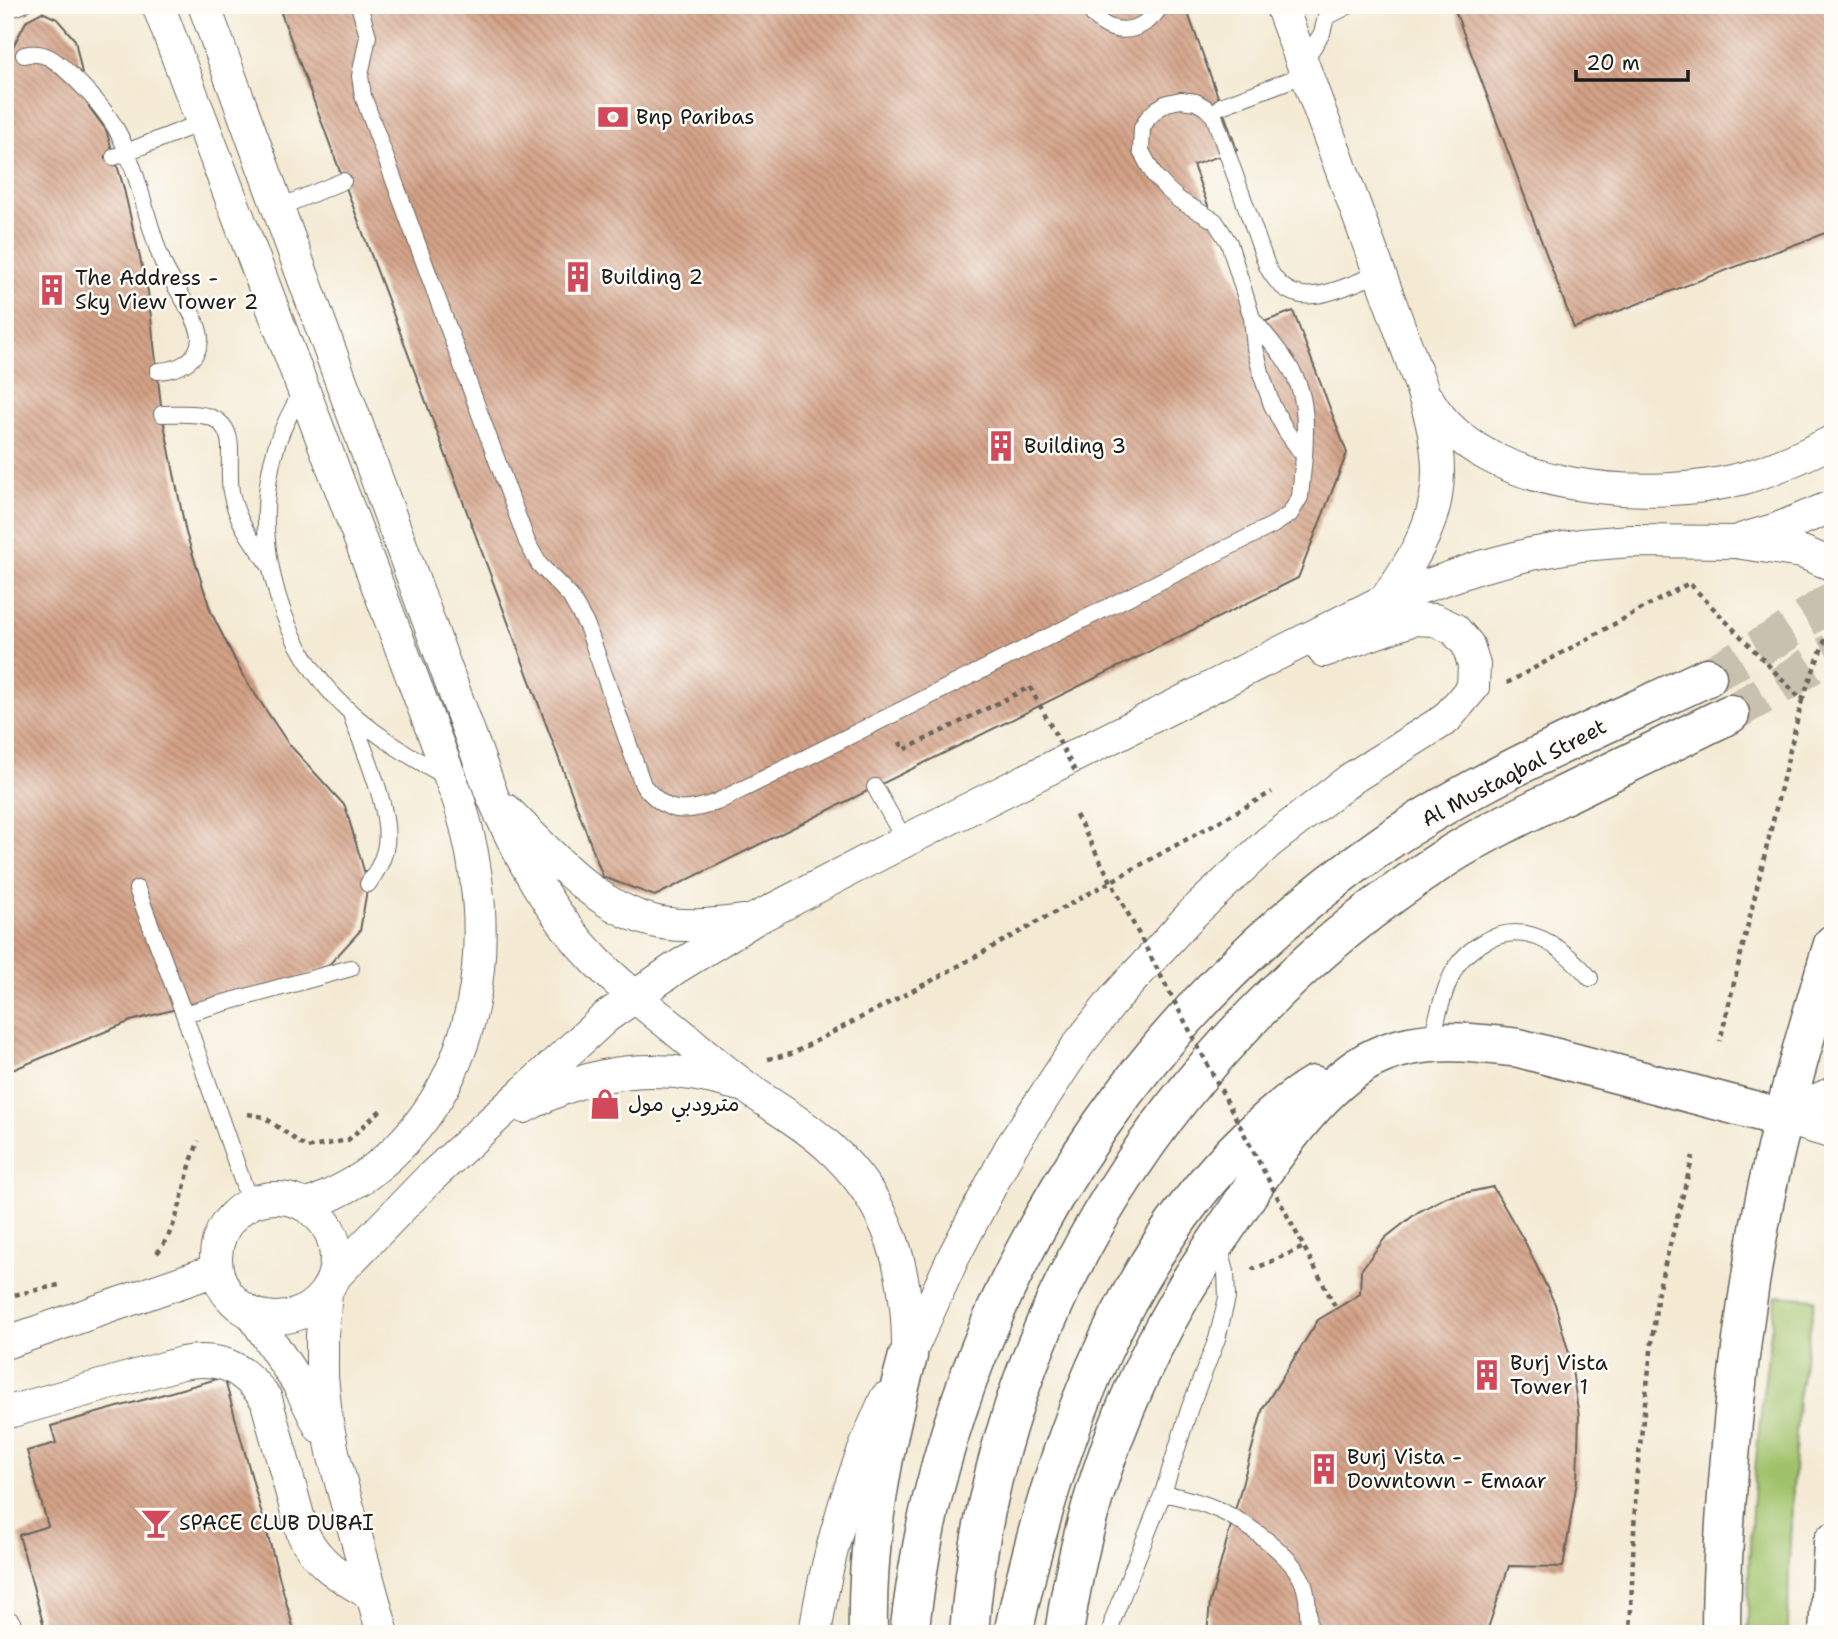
<svg xmlns="http://www.w3.org/2000/svg" width="1838" height="1639" font-family="'Shantell Sans','Playpen Sans Arabic',sans-serif">
<style>
.grass{fill:#a0c26b;stroke:#5e6f44;stroke-width:2}
.building{fill:url(#building-back-hatch)}
.lines{fill:none;stroke-linecap:round;stroke-linejoin:round}
.secondary-tunnel{stroke:#c9c1af;stroke-width:38;stroke-dasharray:38 19;stroke-linecap:butt}
.lane-casing{stroke:#68645c;stroke-width:18}
.street-casing{stroke:#68645c;stroke-width:34}
.secondary-casing{stroke:#68645c;stroke-width:41}
.primary-casing{stroke:#68645c;stroke-width:41}
.path{stroke:#68645c;stroke-width:4.5;stroke-dasharray:5 5;stroke-linecap:butt}
.lane{stroke:#fff;stroke-width:16}
.street{stroke:#fff;stroke-width:32}
.secondary{stroke:#fff;stroke-width:38}
.primary{stroke:#fff;stroke-width:38}
.path-bridge{stroke:#68645c;stroke-width:4.5;stroke-dasharray:5 5;stroke-linecap:butt}
.labels{text-anchor:middle;stroke-width:5;stroke-linejoin:round;paint-order:stroke}
.poi-label{font-size:21px;fill:#1c1c1c;stroke:#fdfcf7;text-anchor:start}
.street-label{font-size:21px;fill:#1c1c1c;stroke:#fdfcf7}
</style>
<defs>
<pattern id="building-back-hatch" width="6" height="6" patternUnits="userSpaceOnUse" patternTransform="scale(1.75)"><rect width="6" height="6" fill="#d4a287"/><path d="M-1 5l2 2M0 0l6 6M5-1l2 2" fill="none" stroke="#ab836e"/></pattern>
</defs>
<rect width="100%" height="100%" fill="#fdfcf7"/>
<filter id="ink" filterUnits="userSpaceOnUse"><feTurbulence type="fractalNoise" baseFrequency=".0143" numOctaves="2"/><feDisplacementMap in="SourceGraphic" scale="14" xChannelSelector="R" yChannelSelector="G"/><feConvolveMatrix kernelMatrix="1 2 1 2 8 2 1 2 1" color-interpolation-filters="sRGB"/></filter>
<filter id="wash" filterUnits="userSpaceOnUse"><feTurbulence type="fractalNoise" baseFrequency=".00686" numOctaves="4" result="noise"/><feDisplacementMap in="SourceGraphic" scale="28" xChannelSelector="R" yChannelSelector="G"/><feGaussianBlur stdDeviation="1.57" result="paint"/><feColorMatrix in="noise" values="0 0 0 0 0 0 0 0 0 0 0 0 0 0 0 0 0 1.4 0 .05"/><feComposite in="paint" operator="in"/></filter>
<g filter="url(#wash)">
<rect width="100%" height="100%" fill="#f4ead4"/>
<path class="grass" d="M1776 1296 1815 1299 1798 1399 1789 1562 1788 1634H1748C1747 1520 1760 1408 1776 1296Z"/>
<g id="blocks">
<path class="building" d="M278 5H1185L1237 150 1193 165 1253 326 1293 311 1347 453 1298 578 655 896 603 877Z
M1453 5H1833V230L1574 328Z
M42 12 57 19 75 40 89 107 106 130 123 185 148 292 162 414 186 533 211 612 243 676 288 743 345 806 368 884 360 931 328 966 261 995 206 1001 131 1021 5 1073V49L11 50 27 20Z
M1493 1187 1526 1244 1555 1304 1570 1357 1579 1416 1577 1481 1563 1567 1509 1566 1486 1634H1207L1210 1602 1263 1408 1318 1320 1360 1294 1361 1270 1385 1238 1418 1212 1446 1197Z
M224 1377 295 1634H46L19 1535 48 1526 27 1451 56 1443 51 1426Z"/>
</g>
</g>
<g filter="url(#ink)">
<use href="#blocks" fill-opacity="0" stroke="#68645c" stroke-width="2"/>
<g class="lines">
<path class="secondary-tunnel" d="M1707 677 1780 636 1833 600
M1730 714 1786 682 1833 651"/>
<defs>
<path id="lane" d="M359 5 368 36 360 76 363 96 527 542 539 564 570 596 587 626 643 785C667 814 682 814 717 802L1273 525 1290 514 1300 497 1304 456 1286 431 1272 405 1262 376 1255 348 1252 318 1229 243 1215 221 1179 200 1166 188 1154 175 1141 151 1142 128 1148 118 1157 109 1167 103 1181 100 1196 102 1206 108 1214 116 1267 266C1293 318 1338 288 1379 274
M1087 5C1104 39 1143 37 1161 5
M5 11 22 5
M1328 16 1350 5
M24 55C45 50 56 61 70 74 87 90 103 107 115 127 139 169 145 219 163 263 171 283 201 321 200 339 198 362 177 370 158 371
M1303 63 1322 33 1329 5
M1221 106 1306 74
M114 157 203 122
M278 208 343 181
M1252 318C1296 372 1309 383 1304 456
M302 391C293 408 283 425 277 444 250 529 274 632 335 697 366 730 407 755 447 777
M162 414C191 414 229 408 230 448 230 463 229 478 231 492 236 520 253 543 269 565
M351 714C363 749 394 815 385 850 382 863 376 873 368 884
M875 787 905 841
M137 889 184 1014 250 1203
M184 1014 351 968
M1430 1043C1438 1018 1443 989 1456 967 1463 956 1473 948 1484 942 1526 918 1563 947 1590 978
M1163 1493C1209 1503 1233 1513 1270 1543 1282 1553 1295 1565 1302 1580 1309 1596 1308 1616 1309 1634
M1110 1634 1113 1619 1163 1493 1190 1407 1217 1339 1227 1298 1226 1272 1219 1245"/>
<path id="street" d="M158 5 459 801C500 933 485 1085 369 1173 351 1187 328 1196 308 1206
M204 5 492 795C518 855 550 914 596 961 620 986 649 1008 676 1030 699 1049 722 1070 746 1087 773 1107 803 1123 828 1146 892 1203 909 1274 908 1356
M1281 5 1421 386C1452 478 1441 522 1385 600
M1429 401C1482 493 1652 503 1744 478 1775 469 1804 456 1833 441
M1743 539 1777 529 1833 506
M506 810C551 854 597 911 662 923 690 928 716 924 744 921
M524 1107C594 1068 660 1061 736 1084
M1783 1118 1805 1105 1833 1093
M1783 1118 1833 1133
M216 1258a60 60 0 1 1 120 0a60 60 0 1 1-120 0Z
M335 1276 430 1178 480 1132 606 1017 674 969 755 919 905 841 1385 600 1480 567 1531 554 1581 545 1631 541 1735 542 1802 552 1833 565
M326 1293 322 1335V1376L326 1417 334 1457 383 1634
M253 1315 298 1383 320 1427
M5 1343 216 1270
M913 1346 954 1256 1011 1147 1078 1045 1116 997 1193 913 1269 842 1352 778 1446 719 1473 687 1474 665 1468 645 1454 629 1435 620 1414 619 1324 651
M5 1413 182 1363C221 1356 243 1367 266 1399L303 1534C319 1566 342 1577 372 1595
M5 1626 7 1634
M815 1634C827 1551 851 1474 886 1398"/>
<path id="secondary" d="M868 1634C866 1539 883 1447 908 1356
M909 1634C915 1586 922 1538 934 1491 1001 1225 1160 999 1385 843 1484 775 1599 728 1707 677
M969 1634C991 1315 1177 1033 1442 860 1484 833 1531 811 1576 789 1628 764 1679 739 1730 714
M1013 1634C1049 1462 1118 1261 1248 1138 1268 1119 1290 1099 1314 1085
M1064 1634C1081 1511 1122 1397 1184 1291 1202 1260 1224 1232 1243 1202 1273 1155 1326 1078 1378 1056 1423 1036 1472 1042 1519 1048L1783 1118"/>
<path id="primary" d="M1721 1634C1721 1563 1727 1492 1733 1422 1741 1339 1752 1256 1770 1175 1787 1097 1810 1020 1833 944
M1828 1634 1833 1542"/>
</defs>
<use href="#lane" class="lane-casing"/>
<use href="#street" class="street-casing"/>
<use href="#secondary" class="secondary-casing"/>
<use href="#primary" class="primary-casing"/>
<path class="path" d="M1507 683 1689 583 1802 700 1720 1041
M1802 700 1826 637 1833 630
M900 742 904 750 1030 687
M768 1059 791 1054 933 980 1272 792
M248 1114 264 1117 307 1148 348 1140 383 1108
M157 1253C183 1222 182 1177 199 1141
M1252 1267 1254 1269 1304 1247
M5 1297 59 1285
M1630 1634 1636 1480 1658 1291 1693 1156"/>
<use href="#lane" class="lane"/>
<use href="#street" class="street"/>
<use href="#secondary" class="secondary"/>
<use href="#primary" class="primary"/>
<path class="path-bridge" d="M1030 687 1075 771
M1076 815 1336 1308"/>
</g>
</g>
<defs>
<symbol id="bank-bare" viewBox="-9 -9 18 18"><path d="M-6-4H6V4H-6ZM0-2.3a2.3 2.3 0 1 0 0 4.6a2.3 2.3 0 1 0 0-4.6Z" fill="#d1495b" stroke="#fdfcf7" stroke-width="2.5" paint-order="stroke"/></symbol>
<symbol id="building-bare" viewBox="-9 -9 18 18"><path d="M-4-6H4V6H1V3H-1V6H-4ZM-2.5-4.3h1.7v1.8h-1.7ZM.8-4.3h1.7v1.8H.8ZM-2.5-1h1.7V.8h-1.7ZM.8-1h1.7V.8H.8Z" fill="#d1495b" stroke="#fdfcf7" stroke-width="2.5" paint-order="stroke"/></symbol>
<symbol id="shop-bare" viewBox="-9 -9 18 18"><path d="M-5-2.5h2.3a2.7 3.5 0 0 1 5.4 0H5L5.5 6h-11ZM-1.5-2.5h3a1.5 2.3 0 0 0-3 0Z" fill="#d1495b" stroke="#fdfcf7" stroke-width="2.5" paint-order="stroke"/></symbol>
<symbol id="bar-bare" viewBox="-9 -9 18 18"><path d="M-6-5H6L.8 .8V4.5H3.5V6h-7V4.5H-.8V.8Z" fill="#d1495b" stroke="#fdfcf7" stroke-width="2.5" paint-order="stroke"/></symbol>
</defs>
<g fill-rule="evenodd">
<use href="#bank-bare" x="591" y="95" width="44" height="44"/>
<use href="#building-bare" x="556" y="255" width="44" height="44"/>
<use href="#building-bare" x="30" y="268" width="44" height="44"/>
<use href="#building-bare" x="979" y="424" width="44" height="44"/>
<use href="#shop-bare" x="583" y="1082" width="44" height="44"/>
<use href="#building-bare" x="1465" y="1353" width="44" height="44"/>
<use href="#building-bare" x="1302" y="1447" width="44" height="44"/>
<use href="#bar-bare" x="134" y="1501" width="44" height="44"/>
</g>
<g class="labels">
<g class="poi-label">
<text x="636" y="124">Bnp Paribas</text>
<text x="601" y="284">Building 2</text>
<text x="75" y="285">The Address -<tspan x="75" dy="24">Sky View Tower 2</tspan></text>
<text x="1024" y="453">Building 3</text>
<text x="628" y="1111">مترودبي مول</text>
<text x="1510" y="1370">Burj Vista<tspan x="1510" dy="24">Tower 1</tspan></text>
<text x="1347" y="1464">Burj Vista -<tspan x="1347" dy="24">Downtown - Emaar</tspan></text>
<text x="179" y="1530">SPACE CLUB DUBAI</text>
</g>
<g class="street-label">
<text transform="translate(1514 773) rotate(-28)" y="7">Al Mustaqbal Street</text>
</g>
</g>
<rect width="1838" height="1639" fill="none" stroke="#fdfcf7" stroke-width="28"/>
<path d="M1576 70v10h112v-10" fill="none" stroke="#1c1c1c" stroke-width="3.5"/>
<text x="1586" y="70" font-size="21" fill="#1c1c1c" stroke="#fdfcf7" stroke-width="5" paint-order="stroke">20 m</text>
</svg>
